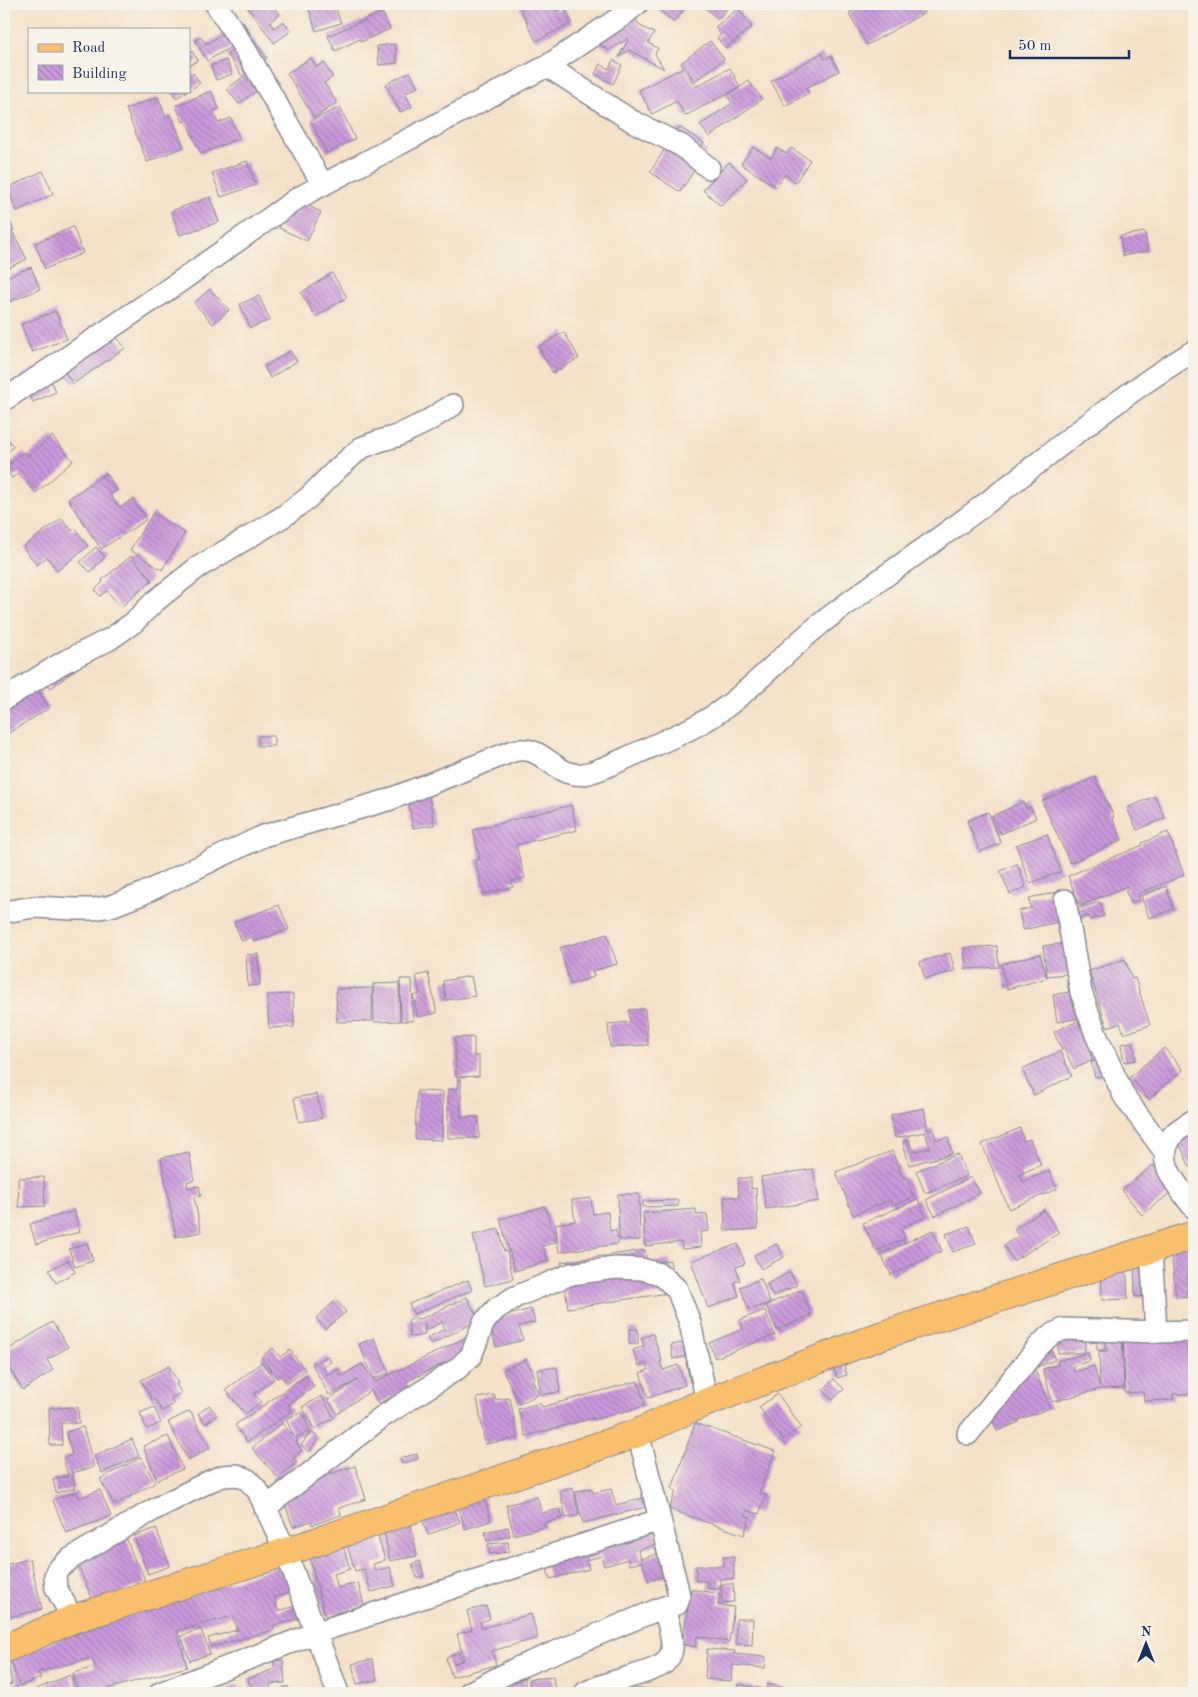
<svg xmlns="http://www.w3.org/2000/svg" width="1198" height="1697" font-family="'Old Standard TT',serif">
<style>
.building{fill:url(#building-back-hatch)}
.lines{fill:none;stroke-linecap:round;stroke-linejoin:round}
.minor-casing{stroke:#888892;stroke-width:24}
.major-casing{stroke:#888892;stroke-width:30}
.minor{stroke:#fff;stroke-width:21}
.major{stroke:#f9bf6d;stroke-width:28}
</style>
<defs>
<pattern id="building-back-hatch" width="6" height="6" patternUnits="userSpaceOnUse" patternTransform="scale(1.25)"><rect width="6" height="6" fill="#ca98db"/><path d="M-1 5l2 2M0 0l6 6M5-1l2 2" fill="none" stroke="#a37cb5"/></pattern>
</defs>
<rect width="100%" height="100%" fill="#f7f3e8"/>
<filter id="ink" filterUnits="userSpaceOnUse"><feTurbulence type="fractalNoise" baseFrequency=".02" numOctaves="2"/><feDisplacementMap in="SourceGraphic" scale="10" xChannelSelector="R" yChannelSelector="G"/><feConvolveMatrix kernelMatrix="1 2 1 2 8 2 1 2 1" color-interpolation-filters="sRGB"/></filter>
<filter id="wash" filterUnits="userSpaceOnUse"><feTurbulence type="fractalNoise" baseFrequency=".0096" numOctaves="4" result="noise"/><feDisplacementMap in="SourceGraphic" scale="20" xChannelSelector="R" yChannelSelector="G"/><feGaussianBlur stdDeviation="1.12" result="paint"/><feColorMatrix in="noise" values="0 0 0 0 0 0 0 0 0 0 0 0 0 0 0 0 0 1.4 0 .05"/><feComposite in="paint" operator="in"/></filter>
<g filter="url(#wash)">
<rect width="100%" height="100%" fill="#f4e1c7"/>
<g id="blocks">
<path class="building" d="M245 4H278L274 7 280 14 270 22 274 28 283 21 291 31 274 43Z
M323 4H334L341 23 316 31 309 9Z
M518 4H553L557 11 564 7 572 23 536 41Z
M651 4H688L674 22Z
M707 4H731L718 19 704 7Z
M866 4H919L924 13 867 45 849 13Z
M629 8 640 26 654 33 648 43 658 48 655 54 664 69 629 50 619 57 629 38 609 50 594 42 589 51 580 38Z
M738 9 752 27 726 48 717 38 721 35 715 27Z
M382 12 390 29 361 42 360 39 335 51 328 36Z
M243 22 251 35 207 61 195 40 201 37 206 44Z
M252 37 267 58 244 75 256 91 239 104 227 89 243 77 227 54Z
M710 41 724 59 695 81 685 68 695 87 730 68 740 87 685 116 677 101 652 114 639 90 684 67 681 63Z
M395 44 397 63 379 65 377 46Z
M189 47 198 60 189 66Z
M822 53 825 59 831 56 839 71 806 88 809 93 785 106 771 81Z
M311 58 316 67 324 63 333 77 324 83 337 103 314 118 287 73Z
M226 60 232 74 216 80 211 66Z
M613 60 622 65 613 84 595 74 600 64 609 69Z
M410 72 418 87 405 93 412 107 400 112 386 84Z
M193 73 200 83 189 91V76Z
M749 81 762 99 709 137 700 125 732 103 727 96Z
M172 91H188L176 98Z
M211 91 219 109 213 111 218 123 231 118 239 138 201 154 186 121 183 122 176 106Z
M158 97 166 117 171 115 184 147 147 162 126 109Z
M340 107 355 139 327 153 311 121Z
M679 127 704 143 701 148 707 151 680 192 650 172Z
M753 147 771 158 777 148 787 154 791 148 810 160 796 182 785 174 776 187 741 164Z
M247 161 256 185 221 197 212 173Z
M729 162 747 179 721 206 703 190Z
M43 171 53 194 17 211 7 188Z
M210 197 219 222 180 235 171 211Z
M302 203 321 212 307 241 279 228 287 209 297 214Z
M7 216 14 230 12 231 27 259 4 270V218Z
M73 227 83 253 45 269 35 243Z
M1145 232 1148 251 1123 256 1120 236Z
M31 267 40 289 4 304V278Z
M332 273 347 297 316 317 301 293Z
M210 289 229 310 213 324 194 303Z
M259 296 270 320 250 328 240 304Z
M56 311 67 339 32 352 21 324Z
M111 329 125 348 73 384 55 358Z
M564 332 579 358 553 373 538 347Z
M290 351 297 361 270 378 264 367Z
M44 365 56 392 33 402 21 375Z
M4 436 14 446 4 455Z
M52 436 73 461 36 493 18 473 12 478 4 469 23 452 27 457Z
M106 473 117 490 110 495 119 508 133 499 146 520 101 549 68 499Z
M153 513 185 533 162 570 130 550Z
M62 518 72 531 75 528 88 546 57 571 47 557 37 565 23 547Z
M96 547 105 557 90 572 80 562Z
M131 556 152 580 121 607 107 591 100 596 95 590 103 582 102 580Z
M61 650 75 670 51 688 36 668Z
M32 680 49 708 7 734 4 729V697Z
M258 736H274V746H258Z
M1095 777 1114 817 1112 818 1122 840 1070 863 1042 801Z
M427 782 434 825 413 828 406 785Z
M1155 796 1165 818 1137 830 1127 808Z
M1023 802 1026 809 1031 807 1036 818 1001 834 992 816Z
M571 805 577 830 516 845 525 878 511 881 513 887 484 894 475 860 480 859 473 830Z
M988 812 1001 843 980 852 967 821Z
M1168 832 1184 875 1138 894 1140 900 1131 903 1125 890 1128 889 1127 886 1080 906 1068 876 1143 845 1142 843Z
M1047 834 1061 872 1030 883 1016 845Z
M1017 864 1026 887 1010 894 1000 871Z
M1166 886 1174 909 1149 918 1141 896Z
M1063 891 1061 940 1058 922 1023 930 1019 911 1031 908 1029 898Z
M1100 902 1104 916 1090 920 1089 916 1079 919 1076 909Z
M279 905 289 929 254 942 252 937 242 941 234 922Z
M607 934 617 964 592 971 594 977 570 984 560 948Z
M1075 942 1078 973 1047 976 1043 946Z
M997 946 999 967 966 969 964 948Z
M950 953 955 971 925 979 920 962Z
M258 954 260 985 248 986 246 955Z
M1040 954 1047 978 1007 989 1001 964Z
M1125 959 1132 979 1135 978 1150 1025 1124 1034 1120 1023 1107 1027 1089 971Z
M428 973 437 1013 418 1017 413 996 420 994 416 976Z
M471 976 475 996 446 1000 443 981Z
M400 979H412L413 1021H401Z
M1082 979 1088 1017 1057 1022 1053 995 1069 992 1067 982Z
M399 983 400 1021 374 1022 373 984Z
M372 988V1021L337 1022 336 989Z
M293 994 294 1027 269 1028 267 995Z
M645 1009 648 1045 610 1047 608 1024 630 1022 629 1010Z
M1078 1021 1081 1028 1088 1025 1108 1046 1090 1054 1093 1060 1074 1069 1064 1049 1062 1050 1054 1032Z
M474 1037V1056H479V1076L456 1077 455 1038Z
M1133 1042 1136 1060 1124 1062 1121 1044Z
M1164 1048 1183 1070 1149 1099 1130 1077Z
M1060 1051 1072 1076 1034 1095 1022 1069Z
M1106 1059 1110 1074 1095 1077 1091 1062Z
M458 1079H461V1117H479V1138H448V1089H458Z
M417 1091 443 1092 442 1140 415 1139Z
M317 1094 322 1118 299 1122 294 1098Z
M924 1108 928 1130 933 1129 936 1140 948 1137 952 1154 909 1165 903 1141 909 1140 912 1152 930 1148 925 1132 895 1138 891 1115Z
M1194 1123V1166L1190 1167 1174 1132Z
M1020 1128 1024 1141 1030 1139 1041 1165 1020 1174 1023 1182 1049 1171 1057 1189 1009 1209 982 1144Z
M892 1151 903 1178 906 1177 914 1197 892 1206 890 1200 853 1215 836 1172Z
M189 1152 194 1180 187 1182 188 1188 199 1186 201 1196 194 1197 201 1232 176 1237 161 1158Z
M958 1154 967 1176 925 1193 916 1171Z
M1153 1165 1174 1190 1142 1215 1122 1190Z
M813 1169 819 1201 766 1209 761 1177Z
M44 1177 45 1206 19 1207 18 1178Z
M971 1177 980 1193 935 1216 926 1200Z
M738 1178H751V1189L756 1188 758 1229 725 1231 724 1197H739Z
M618 1194H639L640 1240H619Z
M591 1198 593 1214 608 1212 610 1231 616 1230 618 1244 559 1252 555 1224 575 1221 572 1200Z
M918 1199 926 1217 900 1228 905 1239 876 1251 863 1223Z
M678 1200V1206L643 1207V1201Z
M545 1206 556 1242 543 1246 548 1261 515 1271 500 1219Z
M696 1209V1215L707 1214 709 1231 700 1232 701 1247 682 1249 681 1242 645 1246 643 1213Z
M1044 1210 1059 1233 1013 1261 1004 1245 1019 1236 1014 1229Z
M74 1211 80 1232 36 1244 30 1224Z
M969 1226 976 1244 953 1252 946 1234Z
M499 1229 504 1251H507L513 1279 485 1286 473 1235Z
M1194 1229V1296L1176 1297 1169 1232Z
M933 1230 942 1251 891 1275 881 1254Z
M87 1243 93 1261 75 1267 69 1249Z
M738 1244 745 1264 736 1267 740 1280 734 1282 739 1296 708 1308 691 1261Z
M777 1244 784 1257 761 1269 754 1255Z
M1134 1249 1157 1296 1135 1297Z
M645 1250 649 1275 651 1262 670 1260 675 1292 568 1308 561 1262Z
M68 1260 75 1272 56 1283 49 1270Z
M1126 1263 1128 1299 1102 1300 1101 1264Z
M790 1272 797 1285 773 1296 767 1284Z
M761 1279 770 1303 749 1310 740 1287Z
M468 1280 472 1290 414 1314 409 1304Z
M801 1290 811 1315 777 1330 766 1305Z
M467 1297 479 1320 431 1344 427 1338 445 1329 442 1322 427 1330 424 1323 425 1335 410 1337 408 1320 423 1318Z
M336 1300 346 1312 325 1329 316 1318Z
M531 1309 535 1322 519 1326 523 1340 496 1347 489 1320Z
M765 1310 775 1335 715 1358 709 1343 743 1329 740 1320Z
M52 1322 68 1347 47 1360 53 1370 23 1390 4 1361V1352Z
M629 1329H638V1344H629Z
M1058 1331H1085V1353H1058Z
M1194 1331V1370H1191V1394H1173V1400L1144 1401 1143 1392 1125 1393 1123 1332Z
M477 1332 483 1344 406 1382 409 1388 378 1404 371 1390 337 1414 328 1400 358 1380 329 1395 312 1364 328 1356 331 1362 323 1366 327 1375 338 1369 341 1376 362 1364 375 1382Z
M1107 1332H1122L1124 1388 1100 1389 1052 1402 1043 1369 1058 1365 1057 1361 1088 1353 1090 1361 1073 1366 1074 1372 1094 1366 1100 1387 1099 1351H1107Z
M653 1334 662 1361 660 1362 663 1370 678 1365 685 1385 648 1398 640 1373 649 1370 646 1363 639 1366 633 1350 644 1346 641 1338Z
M1104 1336 1105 1350H1097V1342L1090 1343V1337Z
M374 1338 389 1373 374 1379 359 1344Z
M1047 1339 1055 1360 1034 1368 1050 1408 1018 1420 1019 1422 997 1431 988 1408Z
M683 1343 685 1357 673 1359 671 1345Z
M852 1344 858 1359 844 1365 847 1375 837 1378 828 1353Z
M273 1348 280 1357 290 1350 305 1370 287 1384 281 1376 277 1378 261 1357Z
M526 1359 535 1378 532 1380 539 1394 519 1404 503 1370Z
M694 1361 698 1381 690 1383 686 1362Z
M262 1362 274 1379 254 1394 261 1402 245 1414 226 1390Z
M169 1366 178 1383 176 1384 181 1393 171 1398 174 1404 162 1411 155 1399 152 1400 141 1380Z
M557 1367 560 1392 541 1395 537 1370Z
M306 1376 314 1387 288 1405 292 1411 247 1442 235 1425Z
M834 1379 844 1389 833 1400 823 1390Z
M638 1381 645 1406 593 1420V1418L526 1436 518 1409 540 1403 542 1407Z
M778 1394 801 1427 783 1440 759 1407Z
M494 1395 495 1400 510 1398 518 1438 485 1444 477 1398Z
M322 1396 334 1418 314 1429 302 1407Z
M209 1405 217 1415 205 1424 198 1414Z
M78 1407 79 1423H61L62 1445H50L49 1408Z
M154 1407 161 1423 147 1429 140 1413Z
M190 1411 210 1448 188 1460 168 1422Z
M302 1412 310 1431 295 1438 298 1441 296 1442 302 1450 293 1458 297 1462 278 1478 252 1448 282 1423 294 1437 286 1419Z
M695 1423 775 1451 759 1493 766 1495 759 1514 747 1510 745 1516 750 1517 744 1535 669 1509 676 1491 672 1489Z
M83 1427 94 1467 72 1473 75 1488 56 1493 53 1479 68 1476 63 1457 72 1455 66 1432Z
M311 1432 319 1438 309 1452 301 1445Z
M168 1436 183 1469 157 1480 143 1446Z
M132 1439 139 1456 102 1473 94 1456Z
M417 1454 418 1459 402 1464 400 1458Z
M141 1457 155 1483 114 1505 100 1479Z
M323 1466 326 1475 355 1466 366 1499 339 1508 341 1515 312 1525 311 1521 293 1527 277 1481Z
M573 1488 579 1515 566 1518 560 1491Z
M592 1488 593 1493 611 1489 616 1505 643 1498 646 1507 583 1523 575 1492Z
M100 1490 111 1516 66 1533 53 1500 77 1491 79 1498Z
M484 1497 491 1521 465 1529 458 1505Z
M537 1497 542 1513 560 1509 563 1518 544 1523 545 1527 514 1535 506 1505Z
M454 1507 460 1522 428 1535 422 1519Z
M651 1514 659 1544 638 1550 641 1559 664 1552 673 1574 648 1581 642 1562 629 1565 628 1559 604 1566 601 1556 586 1560 589 1569 550 1579 541 1547 578 1537 577 1534Z
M410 1520 417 1556 390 1561 383 1526Z
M375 1527 385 1560 373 1564 375 1571 390 1567 395 1586 371 1592 364 1569 355 1571 344 1535Z
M508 1527 510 1536 487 1541 485 1532Z
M156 1528 170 1566 148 1574 134 1536Z
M124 1532 136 1564 138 1563 146 1583 94 1603 77 1563Z
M342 1542 350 1569 334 1574 338 1588 358 1583 364 1605 325 1616 308 1552Z
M508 1542 509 1552 490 1554 488 1544Z
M723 1557H734V1579H720V1589H708V1581H696V1566H723Z
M30 1559 42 1609 7 1618 4 1605V1565Z
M420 1561 424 1576 417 1578 412 1564Z
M285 1564 293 1592 274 1597 278 1611 302 1604 305 1617 273 1626 274 1630 211 1647 208 1638 237 1630 233 1616 177 1631 187 1667 92 1693H79L73 1673 95 1667 92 1658 38 1672 41 1678 20 1686 9 1658 107 1623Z
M721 1584H733L734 1602 722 1603Z
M691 1589 720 1594 718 1605 734 1607 729 1642 697 1636 695 1647 682 1644Z
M486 1606 490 1619 480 1622 482 1628 531 1614 538 1638 492 1651 496 1665 452 1677 446 1658 458 1652 462 1660 453 1664 464 1660 457 1634 472 1630 467 1611Z
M736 1619H753L752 1645 736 1644Z
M201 1629 210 1654 190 1661 181 1636Z
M707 1649 735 1651 734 1654 766 1657 765 1668 733 1665 731 1681 705 1679Z
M6 1653 12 1684 4 1686V1654Z
M372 1659 377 1680 357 1684 352 1664Z
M283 1660 285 1683 270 1684 271 1693 288 1686 289 1693H253L248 1679 274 1669V1661Z
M70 1675 78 1693H27Z
M525 1677V1686L517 1688 518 1693H494Z
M553 1677 555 1693H543V1691L530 1693 529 1679Z
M738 1684 766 1690 767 1684 785 1688 784 1693H736Z
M207 1685 209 1693H176Z
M239 1685V1693H217Z
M17 1686 20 1693H4V1692Z
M633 1689H657V1693H633Z"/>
</g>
</g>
<g filter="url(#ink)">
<use href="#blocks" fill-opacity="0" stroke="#888892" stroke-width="1"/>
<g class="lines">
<defs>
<path id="minor" d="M216 4 245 49 323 185
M547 66 622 16 637 4
M4 400 182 280 298 198 547 66 632 121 682 146 709 168
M4 699 62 663 110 639 133 623 154 602 197 568 284 516 308 498 335 471 361 448 379 441 397 436 426 422 453 405
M1065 900 1081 992 1096 1035 1124 1096 1165 1152
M4 912 34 907 74 909H94L111 906 142 894 263 836 388 800 513 751C547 742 555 785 592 772 609 767 625 758 642 751 670 738 701 726 726 707 759 682 787 651 819 625 871 584 927 548 980 508 1051 454 1117 397 1194 351
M1194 1120C1188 1124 1180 1128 1175 1133 1150 1158 1179 1187 1194 1208
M1151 1249 1156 1332
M968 1434 1038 1347 1049 1336 1064 1329 1156 1332 1194 1331
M265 1508 382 1417 457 1369 471 1356 484 1322 496 1309 515 1297 571 1274 615 1268 642 1269 660 1274 677 1289 690 1323 707 1401
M73 1619 56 1588 55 1576 57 1570 70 1559 153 1510 210 1481 223 1476 237 1475 248 1480 258 1491 286 1552 338 1693
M160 1693 315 1633 659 1520
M469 1693 517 1668 664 1607 677 1604 679 1596 677 1586 638 1433
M585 1693C608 1680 635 1678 658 1667 665 1664 671 1657 672 1649 673 1635 667 1621 664 1607"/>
<path id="major" d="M4 1649 73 1619 286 1552 638 1433 689 1409 880 1336 1194 1235"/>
</defs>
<use href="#minor" class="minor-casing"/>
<use href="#major" class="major-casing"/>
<use href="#minor" class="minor"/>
<use href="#major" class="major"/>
</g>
</g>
<rect width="1198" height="1697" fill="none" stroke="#f7f3e8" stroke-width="20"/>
<rect x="28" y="28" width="162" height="65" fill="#f7f3e8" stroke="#9fa5b1"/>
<rect x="38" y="44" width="25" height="8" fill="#f9bf6d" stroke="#9fa5b1"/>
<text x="72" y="52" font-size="15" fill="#1b2f5e">Road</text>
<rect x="38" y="65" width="25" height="15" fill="url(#building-back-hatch)" stroke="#9fa5b1"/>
<text x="72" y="78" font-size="15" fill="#1b2f5e">Building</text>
<g transform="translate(1146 1644)" stroke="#f7f3e8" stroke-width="4" paint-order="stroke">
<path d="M0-4L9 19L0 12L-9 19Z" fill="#1b2f5e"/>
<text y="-8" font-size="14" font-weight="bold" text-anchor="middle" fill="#1b2f5e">N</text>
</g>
<path d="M1010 50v8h119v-8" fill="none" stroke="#1b2f5e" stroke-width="2.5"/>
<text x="1018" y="50" font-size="15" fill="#1b2f5e" stroke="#f7f3e8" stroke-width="4" paint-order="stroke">50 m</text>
</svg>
